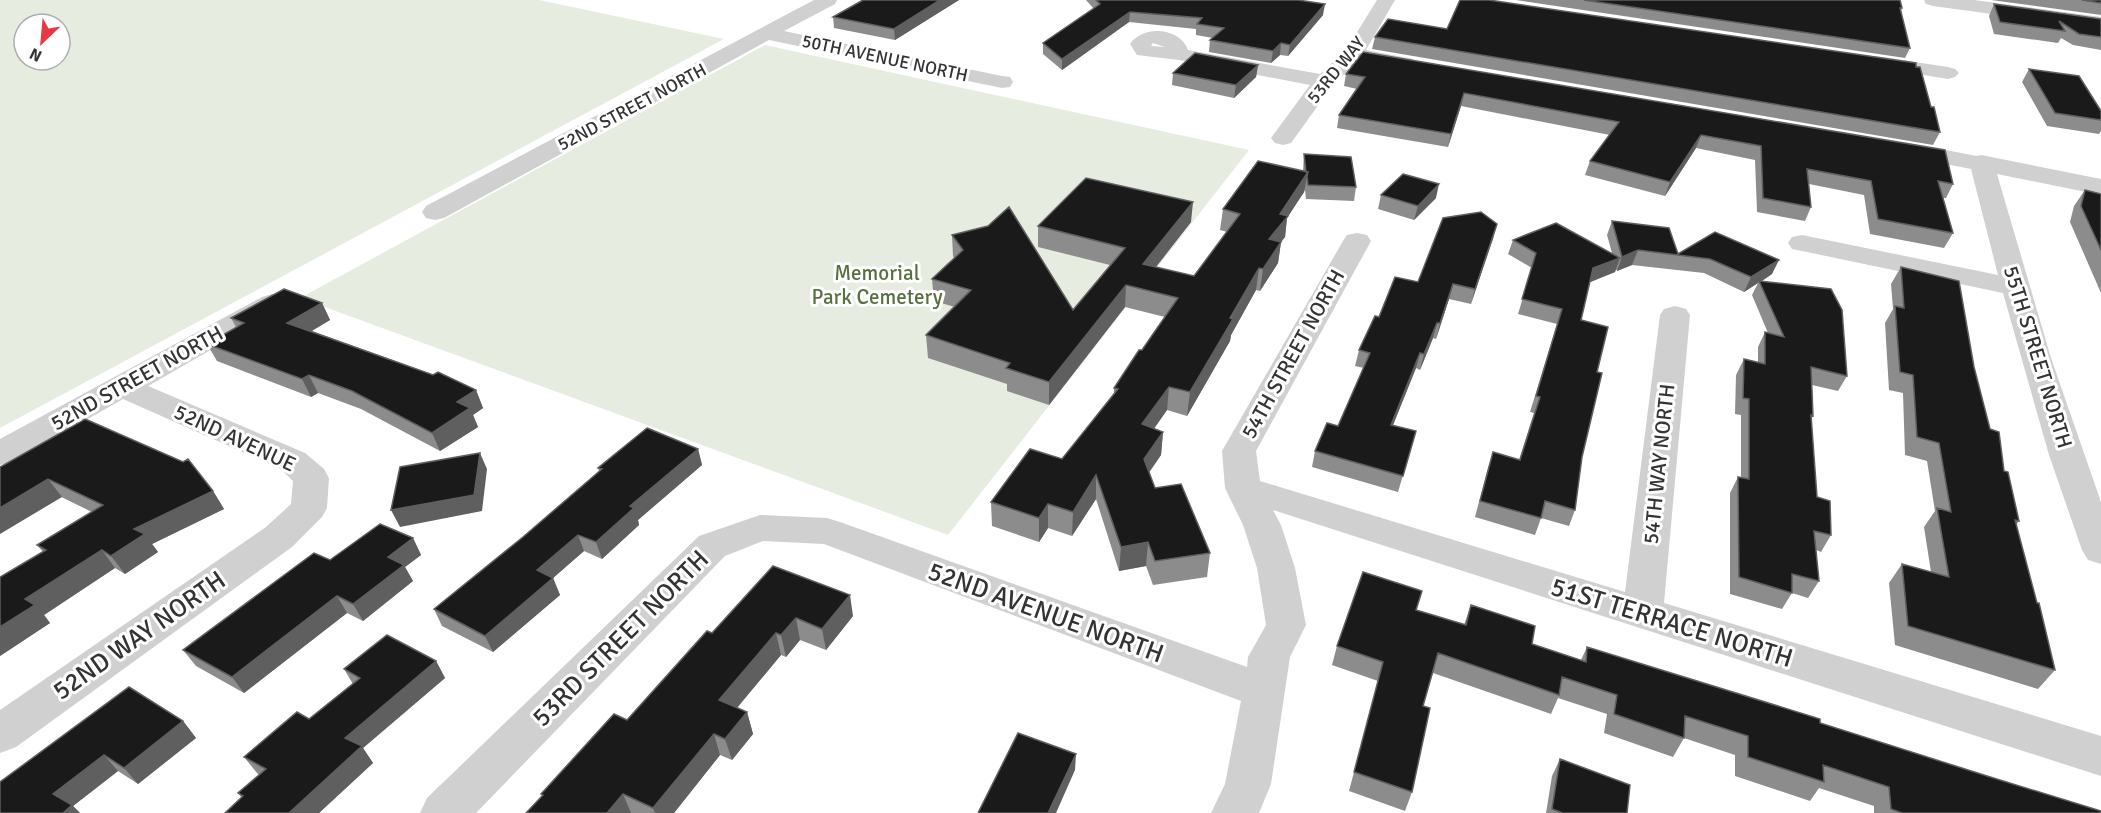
<svg xmlns="http://www.w3.org/2000/svg" width="2101" height="813" font-family="Signika,sans-serif">
<style>
.green{fill:#e6ecdf;fill-rule:evenodd}
.lines{fill:none;stroke-linecap:round;stroke-linejoin:round}
.minor{fill:#d0d0d0;fill-rule:evenodd}
.wall{fill:#8c8c8c}
.shaded-wall{fill:#5f5f5f}
.building{fill:#1a1a1a;stroke:#5f5f5f;stroke-width:1.5}
.labels{text-anchor:middle;stroke-width:6;stroke-linejoin:round;paint-order:stroke}
.far-street-label{font-size:18px;fill:#333;stroke:#fff}
.park-label{font-size:21px;fill:#56703f;stroke:#fff}
.street-label{font-size:21px;fill:#333;stroke:#fff}
.near-street-label{font-size:26px;fill:#333;stroke:#fff}
</style>
<rect width="100%" height="100%" fill="#fff"/>
<path class="green" d="M0 0H539L724 39 0 428ZM24 24H60V60H24Z
M765 45 1249 150 948 535 300 298Z"/>
<g class="lines">
<path class="minor" d="M814 0H837L835 4 784 31 1002 76 1010 77 1013 82 1010 87 1002 88 769 40 444 218 435 220 426 218 422 212 426 206Z
M1377 0H1395L1366 50 1413 59 1416 63 1413 67 1406 69 1358 61 1332 86 1291 143 1283 145 1275 143 1271 138 1310 85 1179 60 1137 55 1130 44C1143 25 1180 27 1188 50L1320 74 1346 50ZM1153 43 1165 47 1151 46Z
M1924 0H1974L2101 17V29L1933 6 1926 4Z
M1875 56 1948 67 1955 69 1959 73 1955 77 1948 79 1868 66 1865 62 1868 58Z
M1903 142 1977 156 1981 155 2101 179V195L1997 174 2051 358 2101 502V564L2088 560 2082 550 2049 455 2003 293 1802 251 1792 249 1788 243 1792 237 1802 235 1998 275 1971 169 1895 154 1891 149 1895 144Z
M1357 233 1367 235 1371 241 1256 451 1260 481 1625 592 1660 315 1664 309 1675 306 1686 309 1690 315 1664 603 2101 736V776L1273 510 1281 525 1295 568 1306 625 1290 657 1271 784 1259 813H1211L1225 784 1241 701 824 544 763 541 725 556 476 813H420L427 798 699 536 760 515 827 518 840 522 1247 667 1248 657 1266 625 1257 568 1243 525 1225 488 1222 451 1343 241 1347 235Z
M272 294 282 297 287 303 282 309 148 386 305 453 324 469 329 478 327 508 322 517 292 547 16 747 0 753V710L266 527 291 504 293 481 281 469 123 399 12 462 0 465V439L262 297Z"/>
</g>
<path class="wall" d="M863 0H959L895 40 834 28 833 17Z
M1086 0H1298L1323 15 1288 56 1280 55 1271 63 1209 52 1210 40 1213 38 1196 35V29L1129 22 1062 70 1043 54V43L1094 9Z
M1516 0H1900L1902 8 1901 11 1910 48 1905 58Z
M1991 0H2101V15Z
M1994 4 2101 19V50L2073 45 2061 38 2058 43 1994 34 1989 16Z
M1447 29 1931 107 1940 132 1933 145 1372 49 1375 37Z
M1363 52 1953 184 1946 198H1943L1953 233 1944 248 1870 234 1864 195 1809 184 1811 207 1805 221 1757 212 1755 160 1696 148 1665 196 1585 175 1590 161 1610 135 1461 106 1448 147 1337 128 1339 115 1357 89 1344 86 1346 74Z
M1258 65 1256 77 1234 98 1172 85 1173 73Z
M2029 69 2101 120V131L2099 134 2047 126 2022 82Z
M1304 154 1356 187 1354 201 1306 199 1305 190 1304 192 1287 218 1285 237 1281 242 1278 263 1260 291 1256 290 1231 335 1230 341 1187 416 1167 410 1154 429 1163 432 1161 455 1149 473 1155 488 1210 553 1207 577 1153 585 1146 566 1119 571 1096 499 1072 536 1048 528 1039 542 992 526 991 502 1062 459 1114 393V388L1142 350 1165 317 1125 307 1049 405 1007 391V384L928 358 926 335 955 307 934 301 932 279 954 258 953 256 952 235 1073 310 1110 265 1038 247V226L1191 222 1156 267 1194 276 1227 232 1220 230 1223 209 1303 171Z
M2085 190 2101 194V293L2070 222 2074 206Z
M1381 195 1436 198 1414 220 1378 209Z
M1612 221 1678 254 1715 232 1772 274 1762 281 1847 376 1838 391 1812 385 1813 416 1811 419 1817 497 1831 535 1821 552 1816 550 1819 581 1808 598 1792 593 1782 609 1730 594V493L1738 477H1741V415L1735 414 1736 375 1744 359 1758 363V347L1765 332 1768 333 1752 295 1758 283 1744 292 1704 273 1632 265 1617 271 1616 269 1615 272 1590 282 1581 320 1597 372 1582 457 1575 510 1569 526 1541 518 1535 535 1475 517 1488 468 1493 452 1519 460 1534 413 1530 412 1557 324 1518 314 1532 268 1508 254 1513 240 1612 253 1607 235Z
M1497 224 1471 304 1449 299 1436 339 1433 338 1420 370 1416 368 1393 425 1416 431 1398 492 1312 467 1315 451 1338 426 1364 368 1355 366 1359 350 1379 317 1418 282Z
M1901 267 1974 367 1990 429 2004 471 2019 521 2016 525 2055 670 2038 689 1895 645 1889 583 1902 564 1931 572 1924 527 1935 511 1927 461 1905 455 1903 393 1889 390 1885 323 1893 309 1891 284Z
M322 303 330 320 312 331 476 390 483 408 473 415 478 427 440 451 361 409 318 393 311 397 217 361 207 344 236 327 231 318Z
M698 449 702 465 638 520 639 525 602 559 584 551 553 578 560 595 493 652 442 626 434 609 523 537 599 471 598 468Z
M0 467 213 491 224 509 152 544 158 552 125 574 115 568 44 615 50 623 0 656 43 552 37 545 92 512Z
M413 538 421 555 405 567 413 581 363 621 347 613 244 693 196 666 183 650 330 560Z
M773 566 853 616 826 650 800 640 786 657 781 655 737 708 747 712 753 734 732 760 720 755 674 813H526L542 796 541 794 627 720 712 633Z
M1471 605 1532 644 1581 660 1587 647 1820 723 2101 813H1874V806L1819 788 1810 801 1735 776V755L1684 738 1673 757 1604 733 1607 714 1558 698 1551 714 1433 673 1423 706 1412 792 1405 811 1349 791 1378 681 1332 665 1337 646 1416 610 1464 625Z
M436 661 445 678 363 748 373 763 319 813H225L242 798 238 793 259 775 257 773 244 757 309 719 353 684 344 669Z
M183 721 196 738 138 784 118 771 73 806 80 813H0V782Z
M1560 759 1627 813H1546L1552 776Z"/>
<path class="shaded-wall" d="M940 0H959L895 40 894 29Z
M1325 4 1323 15 1288 56 1290 45Z
M1130 12 1129 22 1062 70V59Z
M1281 43 1280 55 1271 63 1273 51Z
M1258 65 1256 77 1234 98 1236 85Z
M1464 93 1461 106 1448 147 1451 134Z
M1701 135 1696 148 1665 196 1670 182Z
M1308 172 1304 192 1287 218 1285 237 1266 261 1269 239 1280 214Z
M1439 184 1436 198 1414 220 1418 206Z
M1193 202 1191 222 1141 286 1143 264Z
M1497 224 1493 239 1471 304 1475 289Z
M1281 242 1278 263 1260 291 1263 269Z
M1638 250 1632 265 1617 271 1622 257Z
M1620 258 1615 272 1588 283 1593 268Z
M1779 260 1772 274 1760 282 1759 281 1758 283 1744 292 1751 277Z
M1259 268 1256 290 1231 335 1230 341 1187 416 1190 392Z
M1453 284 1449 299 1436 339 1440 323Z
M1126 285 1125 307 1049 405V382Z
M322 303 330 320 296 340 287 323Z
M1437 323 1433 338 1420 370 1424 354Z
M1420 353 1416 368 1387 440 1391 425Z
M309 375 318 393 311 397 302 379Z
M1169 387 1167 410 1140 448 1142 424Z
M476 390 483 408 473 415 478 427 440 451 432 433 457 402Z
M1163 432 1161 455 1142 482 1144 459Z
M698 449 702 465 638 520 639 525 602 559 596 542 630 506Z
M480 453 487 469 482 511 400 527 391 510Z
M1096 475V499L1072 536 1073 512Z
M48 479 62 497 0 534V508Z
M213 491 224 509 152 544 158 552 125 574 111 556 134 529Z
M1048 504V528L1039 542V518Z
M578 535 584 551 553 578 560 595 493 652 485 636 537 570Z
M413 538 421 555 405 567 413 581 363 621 353 604 388 557Z
M1148 542 1146 566 1119 571 1121 547Z
M102 550 115 568 44 615 50 623 0 656V627L25 599Z
M850 595 853 616 826 650 822 629Z
M337 596 347 613 244 693 232 677Z
M796 618 800 640 786 657 781 635Z
M776 633 781 655 725 722 719 700Z
M436 661 445 678 363 748 373 763 319 813H289L345 738Z
M747 712 753 734 732 760 725 739Z
M183 721 196 738 138 784 124 768Z
M714 734 720 755 674 813H655L653 808Z
M1076 754 1075 770 1056 813H1048Z
M104 755 118 771 73 806 80 813H63L53 794Z
M623 794 631 813H607Z"/>
<path class="building" d="M863 0H940L894 29 833 17Z
M1096 0H1298L1325 4 1290 45 1281 43 1273 51 1210 40 1224 28 1197 24 1202 18 1130 12 1062 59 1043 43 1100 4Z
M1460 0H1489L1916 63V67H1920L1931 107H1934L1940 132 1375 37 1388 19 1447 29Z
M1584 0H1900L1902 8H1900L1910 48Z
M2082 0H2101V3Z
M1994 4 2101 19V37L2079 34 2059 21 2065 31 2000 22Z
M1363 52 1945 150 1953 184 1938 181 1953 233 1878 219 1871 181 1807 169 1811 207 1763 198 1761 146 1701 135 1670 182 1590 161 1619 122 1464 93 1451 134 1339 115 1365 77 1346 74Z
M1195 53 1258 65 1236 85 1173 73Z
M2029 69 2079 76 2101 111V120L2055 113Z
M1304 154 1351 157 1356 187 1308 185 1307 176 1308 172H1306Z
M1258 161 1308 172 1280 214 1288 216 1269 239 1281 242 1263 269 1259 268 1230 318 1233 319 1190 392 1169 387 1142 424 1163 432 1144 459 1155 488 1181 484 1210 553 1155 561 1148 542 1121 547 1096 475 1073 512 1048 504 1039 518 991 502 1030 449 1062 459 1118 389 1114 388 1139 350H1142L1178 298 1126 285 1049 382 1006 368 1010 363 926 335 971 290 932 279 963 250 952 235 988 226 1009 207 1073 310 1125 248 1038 226 1086 178 1193 202 1143 264 1194 276 1240 214 1223 209Z
M1403 174 1439 184 1418 206 1381 195Z
M2085 190 2101 194V250L2081 206Z
M1481 212 1497 224 1475 289 1453 284 1440 323H1437L1424 354 1420 353 1391 425 1416 431 1403 476 1315 451 1327 423 1338 426 1370 353 1359 350 1375 316 1379 317 1395 277 1418 282 1443 218Z
M1612 221 1669 228 1678 254 1715 232 1779 260 1751 277 1710 259 1638 250 1622 257Z
M1556 223 1620 258 1593 268 1581 320 1608 327 1597 372 1602 373 1582 457 1575 510 1545 501 1541 518 1480 501 1493 452 1520 460 1540 397 1536 396 1562 309 1522 299 1536 253 1513 240Z
M1901 267 1959 281 1974 367 1990 429 1999 432 2004 471 2008 472 2019 521 2015 520 2037 603H2039L2055 670 1908 626 1902 564 1949 577 1937 508 1951 512 1939 443 1917 437 1913 375 1900 372 1895 306 1904 308Z
M1759 281 1831 289 1842 310 1847 376 1811 367 1813 416 1811 415 1817 497 1830 501 1831 535 1814 531 1819 581 1792 574V593L1739 577 1738 477 1749 479V399L1743 398 1744 359 1765 364V332L1784 337Z
M284 289 322 303 287 323 433 375 438 372 476 390 457 402 470 408 432 433 352 391 309 375 302 379 207 344 244 323 231 318Z
M85 419 183 462 188 459 213 491 134 529 145 534 111 556 102 550 25 599 35 605 0 627V577L46 550 37 545 103 505 48 479 0 508V467Z
M647 428 698 449 630 506 634 508 596 542 578 535 537 570 553 578 485 636 434 609 523 537 602 469 598 468Z
M480 453 474 495 391 510 400 467Z
M380 524 413 538 388 557 404 565 353 604 337 596 232 677 183 650 314 553 330 560Z
M773 566 850 595 822 629 796 618 781 635 776 633 719 700 747 712 725 739 714 734 653 808 623 794 607 813H526L543 795 541 794 614 714 627 720 707 631 712 633Z
M1363 572 1422 591 1416 610 1466 625 1471 605 1535 626 1532 644 1586 662 1587 647 1820 719V723L1987 776 2101 811V813H1902L1891 809 1889 787 1823 765 1824 782 1748 757V736L1685 716 1684 738 1614 714 1617 695 1562 677 1559 695 1438 653 1423 706 1430 708 1412 792 1354 772 1383 662 1337 646Z
M387 635 436 661 345 738 362 746 289 813H225L243 796 238 793 266 769 244 757 297 712 309 719 360 678 344 669Z
M129 687 183 721 124 768 104 755 53 794 72 805 63 813H0V782Z
M1018 733 1076 754 1048 813H978Z
M1560 759 1630 785 1627 813H1563L1552 809Z"/>
<g class="labels">
<g class="far-street-label">
<text transform="translate(885 58) rotate(12)" y="6">50TH AVENUE NORTH</text>
<text transform="translate(1336 70) rotate(-51)" y="6">53RD WAY</text>
<text transform="translate(632 107) rotate(-28)" y="6">52ND STREET NORTH</text>
</g>
<g class="park-label">
<text x="877" y="280">Memorial<tspan x="877" dy="24">Park Cemetery</tspan></text>
</g>
<g class="street-label">
<text transform="translate(1293 354) rotate(-61)" y="7">54TH STREET NORTH</text>
<text transform="translate(2038 357) rotate(73)" y="7">55TH STREET NORTH</text>
<text transform="translate(137 378) rotate(-29)" y="7">52ND STREET NORTH</text>
<text transform="translate(235 438) rotate(25)" y="7">52ND AVENUE</text>
<text transform="translate(1659 464) rotate(-84)" y="7">54TH WAY NORTH</text>
</g>
<g class="near-street-label">
<text transform="translate(1046 612) rotate(20)" y="9">52ND AVENUE NORTH</text>
<text transform="translate(1672 622) rotate(17)" y="9">51ST TERRACE NORTH</text>
<text transform="translate(139 635) rotate(-35)" y="9">52ND WAY NORTH</text>
<text transform="translate(620 638) rotate(-45)" y="9">53RD STREET NORTH</text>
</g>
</g>
<g transform="translate(42 42) rotate(206)"><circle r="28" fill="#ffffff" stroke="#adadad" stroke-width="1.5"/>
<path d="M0-4.5L10 22L0 15L-10 22Z" fill="#e63946"/>
<text y="-9" font-size="16" font-weight="bold" text-anchor="middle" fill="#333333">N</text>
</g>
</svg>
